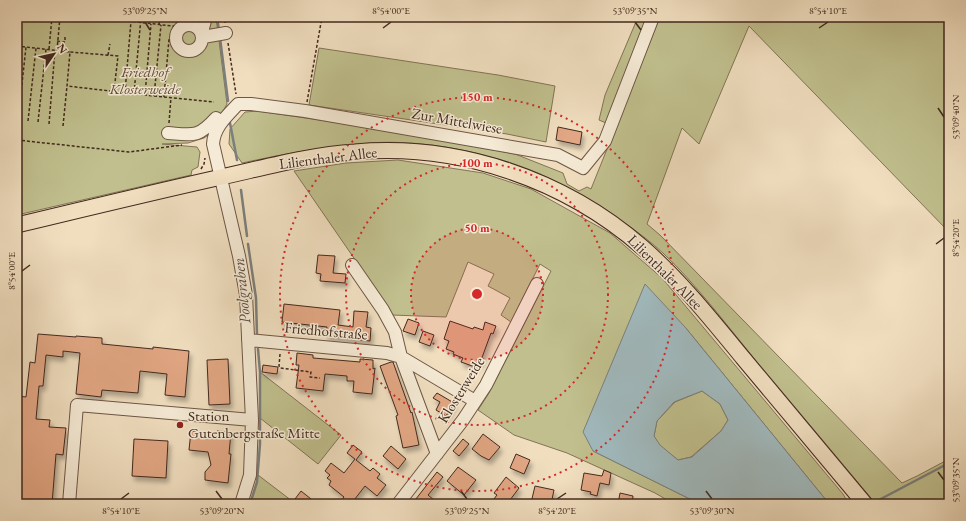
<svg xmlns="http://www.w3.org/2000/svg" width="966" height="521" font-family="'EB Garamond',serif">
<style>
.green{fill:#c0bf8d;stroke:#827456}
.water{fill:#a0b9bd;stroke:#7b7f7d;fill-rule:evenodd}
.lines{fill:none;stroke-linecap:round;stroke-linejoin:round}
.stream{stroke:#7b7f7d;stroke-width:2.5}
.building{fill:#e1a683;stroke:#43291e;filter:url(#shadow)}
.minor-casing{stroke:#6e5646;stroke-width:14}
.major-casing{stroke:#43291e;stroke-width:17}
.path{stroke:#43291e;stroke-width:1.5;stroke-dasharray:3 2;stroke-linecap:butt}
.minor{stroke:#f5ead5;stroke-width:12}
.major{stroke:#f0debf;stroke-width:15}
.ticks{fill:none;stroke:#43291e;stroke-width:1.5}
.ring{fill:none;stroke:#d62828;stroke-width:2;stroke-dasharray:2 4}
.poi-dot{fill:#8f2418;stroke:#f5ead5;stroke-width:1.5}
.labels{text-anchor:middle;stroke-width:3;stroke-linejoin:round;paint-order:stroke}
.park-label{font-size:15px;font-style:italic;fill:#624e3a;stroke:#f5ead5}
.street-label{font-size:15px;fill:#43291e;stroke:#f5ead5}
.poi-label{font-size:15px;fill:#43291e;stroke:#f5ead5;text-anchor:start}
.water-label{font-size:16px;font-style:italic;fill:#5a4d46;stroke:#f5ead5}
.centre{fill:#d62828;stroke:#f5ead5;stroke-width:2}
.ring-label{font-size:12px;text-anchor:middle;font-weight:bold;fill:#d62828;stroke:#f5ead5;stroke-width:3;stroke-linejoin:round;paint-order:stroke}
.neatline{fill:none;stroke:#43291e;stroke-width:1.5}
.ticks-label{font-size:10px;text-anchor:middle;fill:#43291e}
</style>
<defs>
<filter id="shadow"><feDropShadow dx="2.5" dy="4.5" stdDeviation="2" flood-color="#0004"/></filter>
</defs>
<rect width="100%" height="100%" fill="#f0debf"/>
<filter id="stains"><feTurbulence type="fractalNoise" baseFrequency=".005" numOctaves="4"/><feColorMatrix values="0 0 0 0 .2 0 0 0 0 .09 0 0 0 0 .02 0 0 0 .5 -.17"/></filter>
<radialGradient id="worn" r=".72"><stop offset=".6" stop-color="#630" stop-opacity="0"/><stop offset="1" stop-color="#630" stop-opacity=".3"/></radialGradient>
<path class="green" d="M17 17H216L227 104 216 124 210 134 204 138 188 143 162 144 197 147 200 152 198 167 192 170 191 175 17 215Z
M638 17H648L606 123 599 120 605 95Z
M660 17H949V232L749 26 699 144 682 128 647 224 660 235 902 483 917 476 949 459V504H876C835 455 794 406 753 357 725 323 695 283 663 253 641 233 615 216 590 201 573 191 556 181 538 173 488 152 423 139 369 143 327 146 284 154 242 163L229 144 230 129 245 112 258 111 374 128 515 154 563 173 567 184 579 191 587 187 591 189Z
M319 48 498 75 555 86 546 142 507 134 309 105Z
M398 160 483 173 531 189 610 233 662 278 843 494 849 504H827L826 500 685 327 593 451 700 504H674L655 493 567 453 514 435 478 410 489 393 551 271 540 264 511 322 501 315 510 298 488 286 494 274 468 262 446 317 392 315 378 293 294 171 346 163Z
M260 372 341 435 318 464 260 418Z
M702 391 720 404 728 420 721 431 691 457 678 460 659 445 654 436 657 421 675 402Z
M258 475 296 504H250L257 482Z"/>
<path class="water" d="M645 284 685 327 826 500 827 504H700L593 451 583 432ZM702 391 720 404 728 420 721 431 692 457 678 460 660 445 654 436 657 421 674 402Z"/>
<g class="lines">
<path class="stream" d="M217 17 219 31
M220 38 228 101
M230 123 237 160
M241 190 247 236
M248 244 256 298 257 335
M875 502 949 463
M250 504 257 482 260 444V372L258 349"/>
</g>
<path class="building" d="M558 127 582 132 580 145 556 140Z
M318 255 335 256 333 273 346 274 345 283 320 281 321 274 316 273Z
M284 304 340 310 338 325 353 327 354 311 368 312 366 327 371 328 370 341 326 336 327 327 282 322Z
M408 319 419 323 415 335 403 331Z
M450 321 473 329 474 327 483 330 485 322 496 326 493 334 491 333 480 363 477 362 475 367 461 362 463 358 453 354 454 352 446 349 449 341 444 339Z
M423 331 434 335 430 346 419 342Z
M38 334 76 337V336L102 338V344L153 349V347L189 351 185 397 165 395 167 374 140 371 138 393 102 390 101 397 76 394 80 353 63 351V357L46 355 43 386H39L36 419 50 420 49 427 66 428 63 455 56 454 52 504H17V399L18 396 26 397 30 362 35 363Z
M297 353 313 355V358L337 360 360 362V359L373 360V369L375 368 372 394 353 392 354 381H347V376L325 374 323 391 296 388 299 365H296Z
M228 359 230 404 209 405 207 360Z
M391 362H393L411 413 412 412 419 445 403 448 396 416 398 415 380 366Z
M263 365 278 367 277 374 262 372Z
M437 393 454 403 446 416 436 410 440 402 433 398Z
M191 431 217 433V431L231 432 229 454H231L228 483 205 480V472L211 465 208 452 189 450Z
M483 434 500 447 489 460 481 456 472 449Z
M134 439 168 441 166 478 132 476Z
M463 439 469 444 459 456 453 451Z
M353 445 362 452 356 460 370 471 373 468 380 474 377 478 386 485 377 496 365 486 351 504H339L344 497 329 485 331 481 327 478 330 475 325 471 331 463 344 473 355 459 347 453Z
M391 446 406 459 398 469 383 456Z
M516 454 530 460 524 474 510 468Z
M458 467 476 480 464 495 447 481Z
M604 470 611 473 609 485 600 483 597 496 590 494 591 492 581 490 584 473 602 476Z
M437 472 443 477 428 495 434 500 431 504H412Z
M506 477 519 488 507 504H490L497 495 494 493Z
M535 486 554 490 551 504 531 503Z
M301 491 311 499 307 504H301L295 499Z
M620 493 633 496 632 504H618Z"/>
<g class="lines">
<defs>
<path id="minor" d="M176 38a13 13 0 1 1 26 0a13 13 0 1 1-26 0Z
M202 32 206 17
M203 37 226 33
M168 133C193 135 198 138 216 118
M352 265 383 310 395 332 401 357 437 454
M248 340 387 353 401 357 475 401
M69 504 77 405 252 420
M241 504 250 475 252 420 246 295 239 256 213 144C214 127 227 116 238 104H251L305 111 558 155 583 168 605 141 653 17
M398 504 463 420 486 385 537 284"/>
<path id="major" d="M17 225C84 209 150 193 217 178 263 168 308 155 355 152 458 143 564 179 642 247 680 280 711 319 743 358 784 407 824 455 865 504"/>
</defs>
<use href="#minor" class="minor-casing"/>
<use href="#major" class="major-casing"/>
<path class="path" d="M93 17 181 27
M130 17 165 21V17
M224 17 225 23
M159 25 160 17
M57 41 65 42V37
M228 43 236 94
M17 46 70 52
M49 49 52 17
M57 50 60 17
M108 55 110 44
M114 91 118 56 70 52 67 86 154 96 161 25
M125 92 131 21
M134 93 141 18
M145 95 151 24
M154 96 214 102
M164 97 169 39
M307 102 322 17
M18 120 26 47
M28 121 36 48
M38 122 46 49
M169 123 171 97
M49 124 55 50
M63 126 67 86
M17 140 129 152 182 145
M201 169 204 164 205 158
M280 354 279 366 280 368 311 372 310 377 320 378"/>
<use href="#minor" class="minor"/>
<use href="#major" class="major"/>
</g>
<path class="ticks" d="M145 22 150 30M635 22 641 30M383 28 391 22M819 28 828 22M938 108 944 117M936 244 944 238M22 271 30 265M938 472 944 480M216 491 222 499M461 491 467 499M706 491 712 499M121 499 129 493M557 499 566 493"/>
<circle cx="477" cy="294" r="66" fill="#d62828" fill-opacity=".12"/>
<g class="ring">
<circle cx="477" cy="294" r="66"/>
<circle cx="477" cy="294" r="131"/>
<circle cx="477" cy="294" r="197"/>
</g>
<circle class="poi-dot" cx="180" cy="425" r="4"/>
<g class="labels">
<g class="park-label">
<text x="145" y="77">Friedhof<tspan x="145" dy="17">Klosterweide</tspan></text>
</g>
<g class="street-label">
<text transform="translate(457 121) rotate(10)" y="5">Zur Mittelwiese</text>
<text transform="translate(328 158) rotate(-7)" y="5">Lilienthaler Allee</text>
<text transform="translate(665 272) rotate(45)" y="5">Lilienthaler Allee</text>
<text transform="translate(326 331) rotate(5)" y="5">Friedhofstraße</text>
<text transform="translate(461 390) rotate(-58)" y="5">Klosterweide</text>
</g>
<g class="poi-label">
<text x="188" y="421">Station<tspan x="188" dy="17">Gutenbergstraße Mitte</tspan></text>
</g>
<g class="water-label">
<text transform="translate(241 291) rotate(-96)" y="6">Poolgraben</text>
</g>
</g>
<circle cx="477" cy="294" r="6" class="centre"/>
<g class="ring-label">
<text x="477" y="101">150 m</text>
<text x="477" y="167">100 m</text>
<text x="477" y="232">50 m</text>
</g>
<rect width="966" height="521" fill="none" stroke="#f0debf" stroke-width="44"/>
<g transform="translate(54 54) rotate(56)" stroke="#f5ead5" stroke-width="3" paint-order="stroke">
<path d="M0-3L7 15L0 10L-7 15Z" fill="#43291e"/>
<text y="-6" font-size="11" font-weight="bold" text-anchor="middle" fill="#43291e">N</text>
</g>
<rect x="22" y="22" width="922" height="477" class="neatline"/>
<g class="ticks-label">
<text x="145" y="14">53°09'25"N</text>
<text x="391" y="14">8°54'00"E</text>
<text x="635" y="14">53°09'35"N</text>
<text x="828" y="14">8°54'10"E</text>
<text transform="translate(955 117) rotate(-90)" y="4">53°09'40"N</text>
<text transform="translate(955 238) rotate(-90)" y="4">8°54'20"E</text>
<text transform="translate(11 271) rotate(-90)" y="4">8°54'00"E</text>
<text transform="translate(955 480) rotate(-90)" y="4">53°09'35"N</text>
<text x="121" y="514">8°54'10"E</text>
<text x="222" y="514">53°09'20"N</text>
<text x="467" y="514">53°09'25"N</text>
<text x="557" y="514">8°54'20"E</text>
<text x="712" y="514">53°09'30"N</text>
</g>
<rect width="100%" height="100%" filter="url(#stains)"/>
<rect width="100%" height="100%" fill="url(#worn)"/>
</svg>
